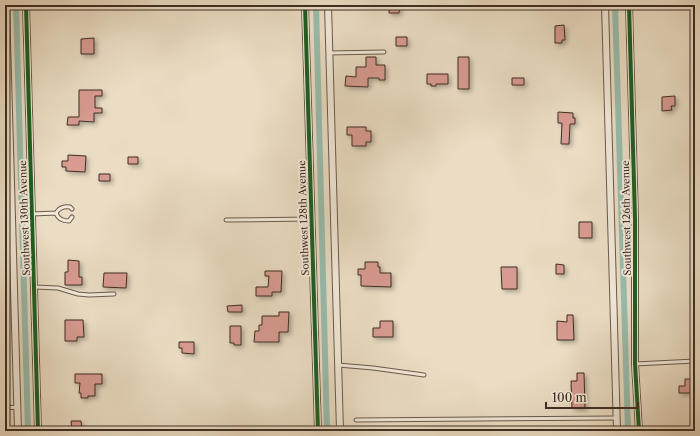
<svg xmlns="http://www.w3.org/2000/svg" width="700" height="436" font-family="'Libre Caslon Text',serif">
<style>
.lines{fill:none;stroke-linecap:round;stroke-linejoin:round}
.canal{stroke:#99bdae;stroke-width:6}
.building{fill:#d89b91;stroke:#3e2e24;filter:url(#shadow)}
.service-casing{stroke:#695a4c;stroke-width:5}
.minor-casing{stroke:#695a4c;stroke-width:8}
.service{stroke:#f2e9d9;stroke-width:3}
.minor{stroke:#f2e9d9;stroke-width:6}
.cycleway-casing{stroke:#f2e9d9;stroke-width:6}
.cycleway{stroke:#1b5e20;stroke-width:4}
.labels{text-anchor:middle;stroke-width:4;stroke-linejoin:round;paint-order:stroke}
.street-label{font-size:10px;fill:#3e2e24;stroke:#f2e9d9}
</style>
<defs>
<filter id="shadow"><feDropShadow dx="2.5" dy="2.5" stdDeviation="2" flood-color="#0004"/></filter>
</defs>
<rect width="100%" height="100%" fill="#ebddc4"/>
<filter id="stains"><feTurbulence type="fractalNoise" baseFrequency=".005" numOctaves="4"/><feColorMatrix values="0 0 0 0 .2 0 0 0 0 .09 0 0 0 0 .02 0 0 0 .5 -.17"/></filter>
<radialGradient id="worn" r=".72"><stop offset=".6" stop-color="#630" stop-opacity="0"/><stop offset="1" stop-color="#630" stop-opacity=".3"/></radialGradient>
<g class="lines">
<path class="canal" d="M16 5 28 431
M316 5 327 431
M615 5 628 431"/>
</g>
<path class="building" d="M389 5H400L399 13H389Z
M564 25 565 40H562V43H555V26Z
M396 37H407V46H396Z
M94 38V54H81V39Z
M366 57H376V65H385V80H379V78H368V87L345 86 346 76 356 77V67H366Z
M458 57H469V89H458Z
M427 74H448V84H436V86H431V84H427Z
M512 78H524V85H512Z
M79 90H102V96H95V108H102V113H94V122L79 121V125H67L68 117H79Z
M675 96V106H671L672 110 662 111V97Z
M558 112 573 113V118H575V124H570L569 144H561L562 123H558Z
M347 127H366V131H371V142H366V146H352V135H347Z
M68 155 86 156 85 172 66 171V167H62V161H68Z
M128 157H138V164H128Z
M99 174H110V181H99Z
M579 222H592V238H579Z
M68 260 79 261V277H82V285H65V272H68Z
M365 262H378V267H380V273H391V287L361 286V275H358V269H365Z
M556 264 564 265V274H556Z
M501 267H517V289H502Z
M265 271H282L281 292H272V296H256V287H268L269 276H265Z
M104 273H127L126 288 103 287Z
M242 305V312H228L227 306Z
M279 312H289L288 332H279V342H254L255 331H259V325H262V316H279Z
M567 315H573L574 340H557V321L567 322Z
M65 320H83L84 337H77V341H65Z
M380 321H393V337H373V328H380Z
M230 326H241V345H234V343H230Z
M179 342H194V354L182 353V348H179Z
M577 373H584L585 408H572L571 381H577Z
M75 374H102V384H95V396H88V398H81V393H79L80 383H75Z
M685 379H695V393H679V386H685Z
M71 421H81L82 431H72Z"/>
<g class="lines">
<defs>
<path id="service" d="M329 53 384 52
M56 213C58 219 63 221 69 221L72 217
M32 214 56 213C59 208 64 206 70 207L72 209
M226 220 311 219
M34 287 58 288 78 294 89 295 114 294
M635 364 695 361
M338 365 373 368 424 375
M5 408 18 407
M356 420 616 418"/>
<path id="minor" d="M6 5 18 431
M26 5 38 431
M305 5 318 431
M328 5 340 431
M605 5 617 431
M629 5 635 219V364L639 431"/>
</defs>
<use href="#service" class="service-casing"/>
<use href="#minor" class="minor-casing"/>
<use href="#service" class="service"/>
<use href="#minor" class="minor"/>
<defs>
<path id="cycleway" d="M26 5 38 431
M305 5 318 431
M629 5 635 219V364L639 431"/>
</defs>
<use href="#cycleway" class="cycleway-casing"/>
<use href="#cycleway" class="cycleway"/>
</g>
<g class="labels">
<g class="street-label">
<text transform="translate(24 218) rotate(-92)" y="4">Southwest 130th Avenue</text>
<text transform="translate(303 218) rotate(-92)" y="4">Southwest 128th Avenue</text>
<text transform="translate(626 218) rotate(-91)" y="4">Southwest 126th Avenue</text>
</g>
</g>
<rect width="700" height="436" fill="none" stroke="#ebddc4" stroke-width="20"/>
<rect x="6" y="6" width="688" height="424" fill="none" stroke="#3e2e24" stroke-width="2"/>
<rect x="10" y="10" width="680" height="416" fill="none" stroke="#3e2e24"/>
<path d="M546 402v6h92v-6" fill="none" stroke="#3e2e24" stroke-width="2"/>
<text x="552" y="402" font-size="12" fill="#3e2e24" stroke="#f2e9d9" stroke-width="3" paint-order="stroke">100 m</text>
<rect width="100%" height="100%" filter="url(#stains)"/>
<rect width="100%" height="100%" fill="url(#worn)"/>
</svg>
